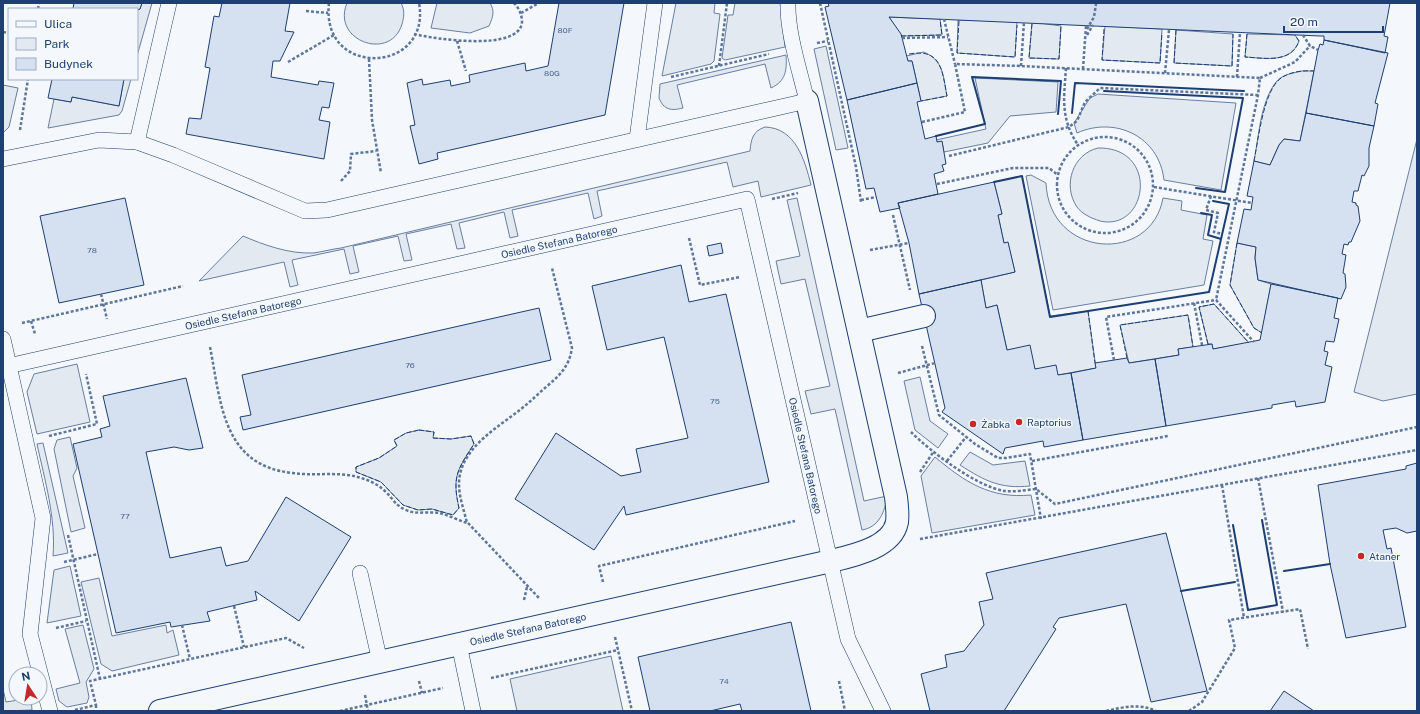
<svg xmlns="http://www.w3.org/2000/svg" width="1420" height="714" font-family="'Public Sans',sans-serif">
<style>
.green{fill:#e3e9f0;stroke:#687fa3}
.building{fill:#d5e0f0;stroke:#1d3f73}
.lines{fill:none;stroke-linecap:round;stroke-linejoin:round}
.lane-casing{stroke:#1d3f73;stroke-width:16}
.street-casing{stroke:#1d3f73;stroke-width:24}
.path{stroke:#5e769c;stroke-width:2.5;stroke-dasharray:3 2;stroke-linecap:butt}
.lane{stroke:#f4f7fb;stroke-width:15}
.street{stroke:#f4f7fb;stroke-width:22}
.fence{stroke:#1d3f73;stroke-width:1;stroke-dasharray:5 2;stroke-linecap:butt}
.wall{stroke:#1d3f73;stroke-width:2}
.poi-dot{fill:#c62828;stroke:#f4f7fb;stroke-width:1.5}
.labels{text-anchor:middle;stroke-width:3;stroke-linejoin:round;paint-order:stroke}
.number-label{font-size:8px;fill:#4b6792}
.street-label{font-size:10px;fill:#1d3f73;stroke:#f4f7fb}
.poi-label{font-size:10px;fill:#1d3f73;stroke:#f4f7fb;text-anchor:start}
</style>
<rect width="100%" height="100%" fill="#f4f7fb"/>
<path class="green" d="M142 3H152L137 56V10L140 9Z
M347 3H401C405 10 404 17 402 24 391 62 331 41 347 3Z
M437 3H490C495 11 493 17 489 26L470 33 431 28Z
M676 3H715L714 13 720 14 714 61 711 64 662 76Z
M735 3H780L785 47 725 60 722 58 728 15H733Z
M889 17 940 19 942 35 901 36Z
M958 20 1017 21 1015 57 957 53Z
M1032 22 1061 26 1059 59 1029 58Z
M1105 26 1162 29 1160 63 1102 60Z
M1176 30 1233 34 1232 66 1174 63Z
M1247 34 1295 35 1299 41C1291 64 1264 58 1245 57Z
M826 46 848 148 836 150 814 49Z
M924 52C944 61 943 76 947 96L921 101 912 61H908L906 56Z
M786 55C787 70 786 81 771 88L765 64 677 85 683 108C671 111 664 110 659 98L660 84Z
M1302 71H1314L1300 141 1284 139 1279 145 1270 165 1254 161C1259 136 1260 103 1276 82 1281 75 1293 73 1302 71Z
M975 78 1058 82 1056 112 1010 116 988 143 944 152 942 142H937L936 140 986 129Z
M124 79H131L122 111 119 115 48 128 54 99 71 102 72 97 119 106Z
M3 85 18 88 9 127 3 133Z
M1098 94 1236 103 1221 190 1164 180C1159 136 1115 116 1077 133L1074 123 1090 98Z
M765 127C796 128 805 161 811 185L761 197 758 181 733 187 727 162 597 191 602 216 594 219 588 193 512 210 518 236 510 238 504 212 459 223 465 248 457 249 451 224 406 234 412 260 404 261 398 236 353 246 359 272 350 274 344 249 292 260 298 285 290 287 284 262 199 281 243 236C264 245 289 254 313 253 322 252 332 249 341 248L750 151C751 139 753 131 765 127Z
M1417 139V394L1383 401 1354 392Z
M1098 148C1160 147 1148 232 1100 221 1091 218 1082 214 1077 207 1062 185 1073 154 1098 148Z
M1031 175 1046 183C1049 258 1151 265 1163 198L1182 201 1181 210 1207 215 1203 239 1213 241 1204 285 1053 310 1026 176Z
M1022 176 1050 316 1088 311 1096 368 1058 375 1035 369 1007 350 997 305 986 308 981 280 1015 272 1008 243H1004L998 215 1002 214 994 182Z
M797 198 864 501 887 496C885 512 879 527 862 530L835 409 811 414 805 391 830 386 805 279 781 284 776 261 800 256 787 200Z
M1237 243 1256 247 1255 258 1258 280 1271 284 1262 333 1254 328 1230 285Z
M1214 304 1249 343 1213 349 1212 344H1208L1199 307Z
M1188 315 1193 347 1178 349 1179 355 1129 363 1120 325Z
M77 364 90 422 37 434 27 392 34 374Z
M920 377 930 421 948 434 938 448 915 430 904 381Z
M419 430 434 432 433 438 451 439 471 436 474 444C457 470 452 477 459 508L453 515 432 509 418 510 403 505 381 482 356 472V467L379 458 397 446 394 440 406 433Z
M70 437 77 468 73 476 85 528 71 532 54 449 57 440Z
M43 443 68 553 53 556C56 518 45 481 37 444Z
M970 452 993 465 1025 461 1030 486C1000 489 985 481 960 465Z
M935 457C965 482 990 499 1031 495L1035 515 932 533 921 476Z
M70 566 81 616 47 623 54 570Z
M99 578 112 636 166 625 167 633 173 630 179 655 112 671 101 664 81 582Z
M83 625 94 669 86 682 89 697 87 703 67 707 59 701 56 689 80 683 65 629Z
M611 656 623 711H517L510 679Z
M3 689 6 702 31 698 32 710 3 711Z"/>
<path class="building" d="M74 3H142L140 9 137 10 73 9Z
M222 3H290L285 31 294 32 280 61H273L271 77 318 85 319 81 334 83 329 108 322 107 319 120 330 122 324 159 186 134 189 118 201 119 210 68 205 67 214 16 219 17Z
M559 3H624L605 115 437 153 438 159 419 164 410 126 415 125 407 83 422 79 423 85 450 80 451 86 470 82 469 75 525 63 526 71 548 66Z
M828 3H1390L1384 36 1388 37 1385 53 1324 40V36H1320L889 17 901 34 908 61H912L917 83 847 100 825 7 829 6Z
M1324 40 1388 53 1375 103 1378 104 1374 126 1306 113 1318 50 1320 44 1323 45Z
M52 79H124L119 106 72 97 71 102 48 98Z
M917 83 921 101 917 102 925 139 936 136 937 142 942 141 946 164 942 165 944 171 934 174 938 194 898 203 900 208 880 212 874 188 866 189 847 100Z
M1306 113 1374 126 1369 148V166L1364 176 1362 175 1358 191H1354L1352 202 1356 203V205L1358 206 1360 221 1351 242H1349L1348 245 1344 244 1342 254 1346 255 1343 273 1345 274 1346 287 1341 299 1258 280 1255 258 1256 247 1237 243 1244 209 1251 210 1253 197 1247 196 1254 161 1270 165 1279 145 1284 139 1300 141Z
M994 182 1002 214 998 215 1004 243 1008 242 1015 272 919 294 909 243 898 203Z
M125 198 144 285 59 303 40 216Z
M721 243 723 253 709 256 707 246Z
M681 265 689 302 726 294 769 482 626 515 624 506 594 550 515 499 556 433 621 476 641 472 636 449 688 438 664 337 607 350 592 286Z
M981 280 986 308 997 305 1007 350 1030 345 1035 369 1056 365 1058 375 1071 373 1083 440 1044 447 1043 441 1005 448 1003 454 942 412 945 408 919 294Z
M1271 284 1338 298 1334 318 1339 319 1334 342 1326 341 1324 351 1328 352 1325 365 1332 367 1325 402 1296 407 1295 401 1272 405V408L1166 426 1155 359 1179 355 1178 349 1212 344 1213 349 1260 340Z
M539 308 551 360 243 430 240 417 251 415 242 375Z
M1127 358 1129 363 1155 359 1166 426 1083 440 1071 373 1096 368 1095 363Z
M186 378 203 448 189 450 174 447 146 452 170 558 221 547 226 566 248 561 286 497 351 537 299 621 255 591 257 600 207 612 210 621 171 627 170 622 116 633 73 444 102 437 100 429 110 426 103 396Z
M1417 463V531L1407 533 1396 528 1383 530 1387 549 1391 548 1406 627 1346 638 1330 564 1318 485 1406 469V466Z
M1166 533 1207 691 1151 702 1126 604 1059 618 1053 627 1056 629 1004 711H930L921 674 947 667 945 655 964 651 984 625 979 602 993 599 986 573Z
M791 622 811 711H742L740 704 710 711H650L638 657Z
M1284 691 1314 711H1270Z"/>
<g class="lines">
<defs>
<g id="lane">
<path d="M637 139 655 3"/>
<path d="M137 142 169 3"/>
<path d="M3 159 99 140 137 142 173 155 305 211 327 210 807 101C800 72 787 32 788 3"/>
<path d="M3 339 43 518 30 634 50 711"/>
<path id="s1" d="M8 366 747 199 848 639 883 711"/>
<path d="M360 573 380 662"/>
<path d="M459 644 473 711"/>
</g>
<g id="street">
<path d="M859 331 924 316"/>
<path id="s2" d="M160 711 831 561C852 556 892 548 897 522 898 514 897 505 896 497L807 101"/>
</g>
</defs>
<use href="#lane" class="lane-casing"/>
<use href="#street" class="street-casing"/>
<path class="path" d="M329 3C320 79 432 74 419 3
M820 3 856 167 861 202
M38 9 39 3
M306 11 328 13
M521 13 539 3
M944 19 955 64
M1087 29 1094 17 1096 4
M3 32 9 33
M414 34C434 39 520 52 522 22 522 15 519 8 514 3
M1087 35 1093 25
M1303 35 1310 46 1318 50
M902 38 948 37
M457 41 466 71
M817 43 828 41
M369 59 372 120 381 173
M288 62 334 35
M719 66 727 3
M1021 66 1024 22
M1066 68C1064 98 1060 118 1078 145
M1083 69 1086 26
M1165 73 1169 30
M671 77 769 54
M1237 77 1240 32
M1260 78 1295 62 1310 46
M922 122 965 112 955 64 1021 66 1260 78 1258 95 1216 300
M20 130 28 79
M1057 185a48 48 0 1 1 96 0a48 48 0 1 1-96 0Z
M949 156 1069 127 1077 121 1085 102 1100 88 1258 95
M341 181 350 171 351 154 376 151
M937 184 1013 168H1049L1058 175
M1154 187 1252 203
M1211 196 1206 210 1218 213 1214 232 1222 234
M772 199 798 193
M861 200 876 197
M893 215 910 290
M689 238 700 285 740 277
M870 250 909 243
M101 294 107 319
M1194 303 1202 345
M31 321 35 334
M22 323 183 286
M922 346 939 415 975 444 998 458H1006L1030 454 1041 519
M210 347C221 402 222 466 293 473 313 476 335 472 354 476 366 479 377 483 386 492 393 499 396 506 406 510 416 515 428 511 439 513 448 515 458 520 467 523 464 510 459 497 459 484 459 449 497 428 521 409 530 402 538 394 546 387 560 375 569 367 572 348L552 268
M1114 360 1106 317 1216 300 1254 342
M898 373 935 363
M911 432C931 452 977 487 1005 491 1016 492 1026 490 1036 489L1055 504 1417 427
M49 436 97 424 86 374
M947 461 966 437
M1032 461 1168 436
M920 472 934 451
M1258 478 1283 612
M1222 485 1244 618
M468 523 539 598
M68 535 100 679
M920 539 1417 450
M64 562 98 554
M603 582 599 566 795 521
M524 600 527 587
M234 606 244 647
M182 625 190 659
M56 628 86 621
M615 637 632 711
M491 678 618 650
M419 681 422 693
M839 681 845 711
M365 695 368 711
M96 705V711
M75 710 96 705 90 681 286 638 304 648
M340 711 443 688
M1106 711C1124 707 1139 703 1156 711
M1189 711 1202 702 1235 648 1229 620 1300 609 1308 649"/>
<use href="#lane" class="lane"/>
<use href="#street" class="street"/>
<path class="fence" d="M959 21 957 53 1015 57 1017 25
M1032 24 1029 58 1059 59 1061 26
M1104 29 1102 60 1160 63 1162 33
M1176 30 1174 63 1232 66 1233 34
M1247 34 1245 57C1264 58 1291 64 1299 41L1295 35
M901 36 942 35 940 19
M909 54C942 48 942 71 947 96L921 101
M1254 161C1258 141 1263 97 1277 82 1285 72 1302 70 1314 71
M1237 243 1230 285 1254 328 1262 333
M1088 311 1095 363
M1208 344 1199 307 1214 304 1249 343
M1127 358 1120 325 1188 315 1193 347
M419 430 434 432 433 438 451 439 471 436 474 444C457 470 452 477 459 508L453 515 432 509 418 510 403 505 381 482 356 472V467L379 458 397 446 394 440 406 433Z"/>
<path class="wall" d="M1104 91 1243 98 1225 192 1196 188
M1072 113 1075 83 1244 91
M936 136 985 124 972 77 1061 81 1058 114
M994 182 1022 176 1050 317 1209 292 1229 204 1213 201
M1201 213 1212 215 1208 235 1221 239
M1233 525 1248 610 1277 605 1262 520
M1284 571 1330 564
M1181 591 1235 582"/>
</g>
<g class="poi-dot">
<circle cx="1019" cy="422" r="4"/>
<circle cx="973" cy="424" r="4"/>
<circle cx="1361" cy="556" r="4"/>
</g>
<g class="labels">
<g class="number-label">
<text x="565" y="33">80F</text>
<text x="552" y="76">80G</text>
<text x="92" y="253">78</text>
<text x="410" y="368">76</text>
<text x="715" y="404">75</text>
<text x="125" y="519">77</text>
<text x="724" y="684">74</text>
</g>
<g class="street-label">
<text dy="4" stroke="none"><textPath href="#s1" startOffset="565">Osiedle Stefana Batorego</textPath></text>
<text dy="4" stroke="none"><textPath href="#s1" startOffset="241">Osiedle Stefana Batorego</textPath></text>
<text dy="4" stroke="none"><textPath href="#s1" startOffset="1021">Osiedle Stefana Batorego</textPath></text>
<text dy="4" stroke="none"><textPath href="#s2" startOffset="377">Osiedle Stefana Batorego</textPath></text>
</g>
<g class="poi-label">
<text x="1027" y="426">Raptorius</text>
<text x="981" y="428">Żabka</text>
<text x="1369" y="560">Ataner</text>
</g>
</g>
<rect width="1420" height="714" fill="none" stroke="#1d3f73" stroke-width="8"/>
<rect x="8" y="8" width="130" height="72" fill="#f4f7fb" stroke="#9eadc5"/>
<rect x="16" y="21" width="20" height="6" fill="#f4f7fb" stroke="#9eadc5"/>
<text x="44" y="28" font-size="12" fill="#1d3f73">Ulica</text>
<rect x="16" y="38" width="20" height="12" fill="#e3e9f0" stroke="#9eadc5"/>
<text x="44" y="48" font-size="12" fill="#1d3f73">Park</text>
<rect x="16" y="58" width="20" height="12" fill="#d5e0f0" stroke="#9eadc5"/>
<text x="44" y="68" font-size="12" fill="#1d3f73">Budynek</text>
<g transform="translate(28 686) rotate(348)"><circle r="19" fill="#f4f7fb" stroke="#9eadc5"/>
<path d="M0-3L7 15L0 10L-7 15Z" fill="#c62828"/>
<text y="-6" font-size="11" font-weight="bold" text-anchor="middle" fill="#1d3f73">N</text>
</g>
<path d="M1284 26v6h99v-6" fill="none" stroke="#1d3f73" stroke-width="2"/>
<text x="1290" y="26" font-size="12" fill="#1d3f73" stroke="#f4f7fb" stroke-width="3" paint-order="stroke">20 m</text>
</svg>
